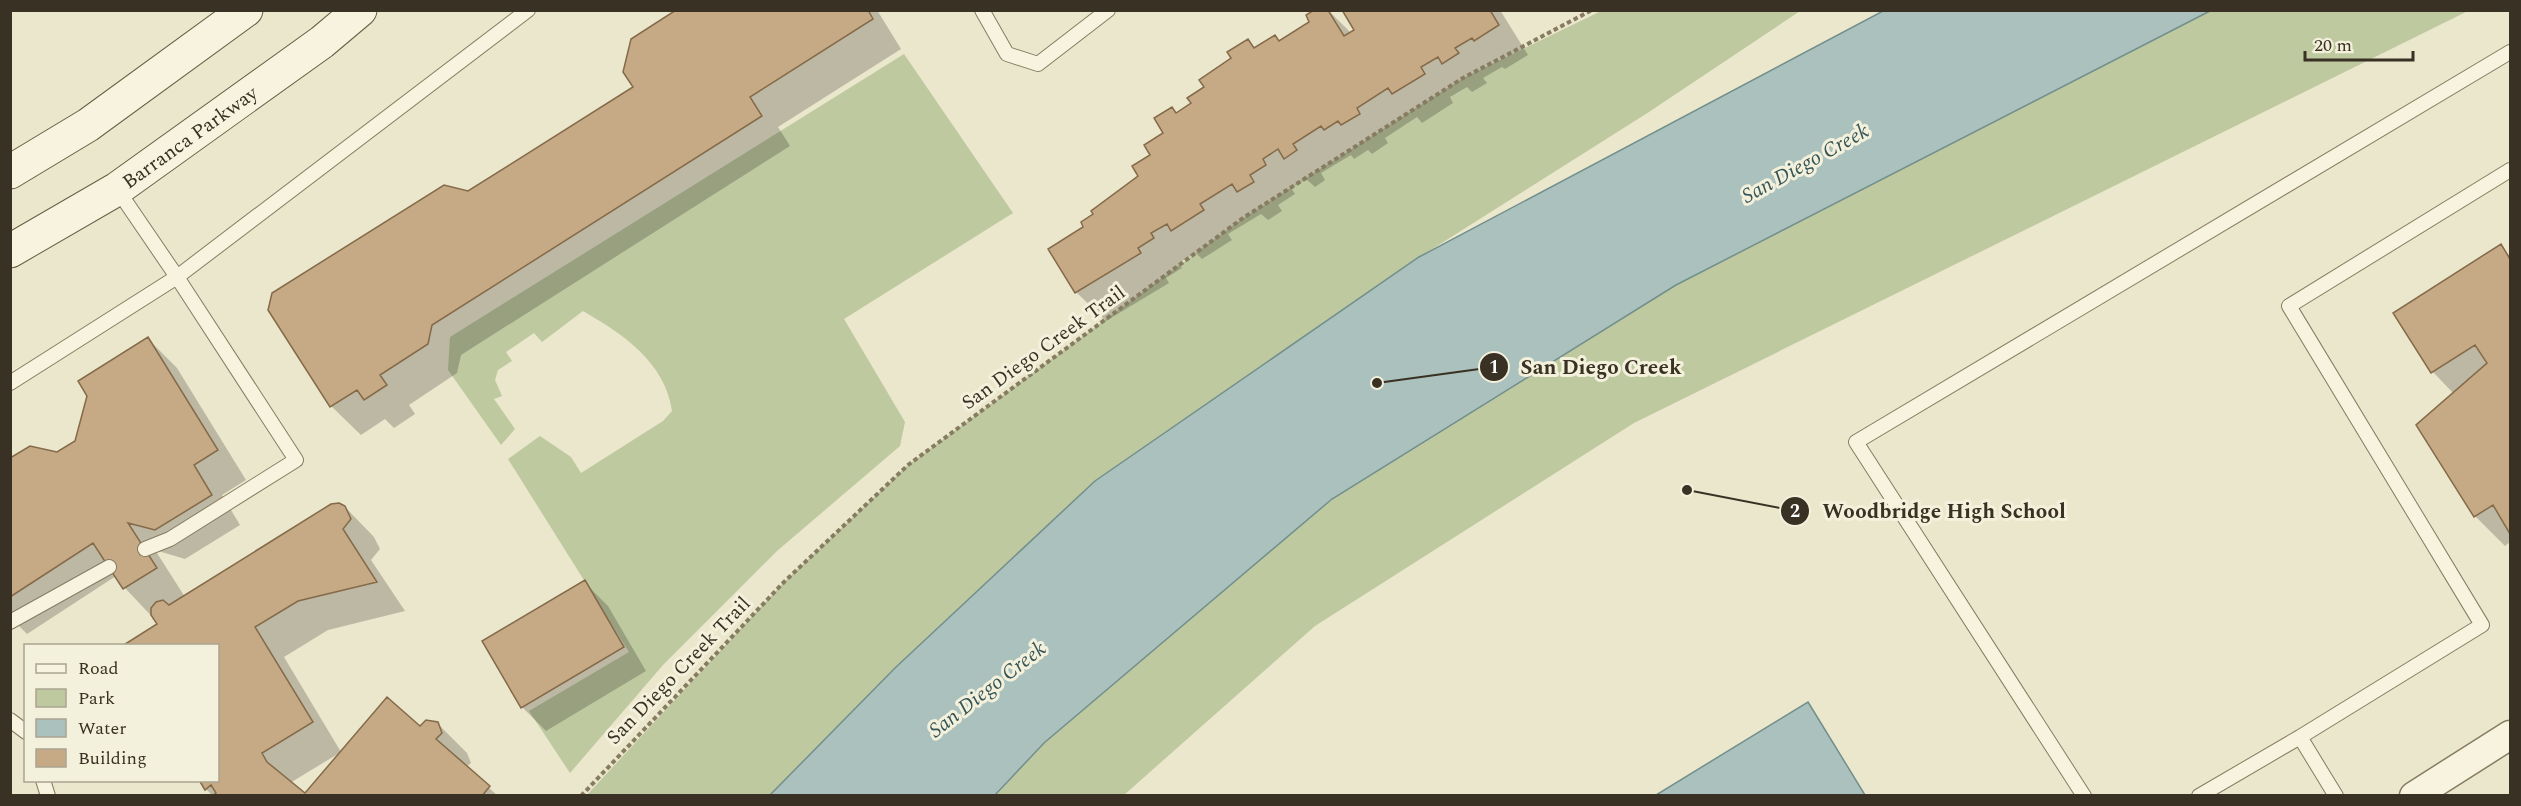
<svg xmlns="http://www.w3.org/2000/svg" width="2521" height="806" font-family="Spectral,serif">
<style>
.green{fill:#bec9a0}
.water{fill:#abc1be;stroke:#728f8c;stroke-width:1.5}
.shadow{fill:#0003}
.building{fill:#c6aa85;stroke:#846a49;stroke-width:1.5}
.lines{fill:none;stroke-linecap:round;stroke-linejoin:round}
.service-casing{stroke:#877b61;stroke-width:16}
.minor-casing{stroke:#877b61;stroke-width:31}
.secondary-casing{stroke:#695d44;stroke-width:35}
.path{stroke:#877b61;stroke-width:4;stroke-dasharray:4.5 3;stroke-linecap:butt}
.service{stroke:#f7f3de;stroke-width:14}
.minor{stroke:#f7f3de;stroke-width:28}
.secondary{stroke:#f7f3de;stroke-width:33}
.labels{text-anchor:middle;stroke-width:6;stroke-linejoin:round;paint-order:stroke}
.street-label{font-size:20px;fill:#393123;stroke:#f3f0db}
.water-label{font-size:21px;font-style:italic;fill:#345457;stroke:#f3f0db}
.leader{fill:none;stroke:#393123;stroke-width:2}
.callout-dot{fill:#393123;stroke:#f3f0db;stroke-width:2}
.mark-label{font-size:18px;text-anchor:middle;font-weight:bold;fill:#fff}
.callout-label{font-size:21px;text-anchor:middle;font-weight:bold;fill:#393123;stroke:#f3f0db;stroke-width:6;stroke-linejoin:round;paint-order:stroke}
</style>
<rect width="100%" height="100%" fill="#ebe7cc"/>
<path class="green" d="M1601 11H1800L1649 112 1407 265 1095 481 895 668 770 795 586 796 784 582 908 465 1243 218 1463 78Z
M2210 11H2468L1634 423 1315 626 1124 795 995 796 1044 743 1332 499 1676 285Z
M904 54 1013 213 844 319 905 422 900 446 777 551 663 665 570 773 529 711 629 652 508 459 540 436 571 457 581 473 663 421 672 411C665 362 623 334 583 311L542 342 534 333 506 352 512 361 498 370 495 380 502 396 494 399 515 429 501 445 448 370 450 337Z"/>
<path class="water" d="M1883 11H2210L1676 285 1332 499 1044 743 995 795H770L895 668 1095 481 1419 257Z
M1808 702 1865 795H1656Z"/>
<path class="shadow" d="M678 10H877L901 49 778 127 790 146 461 355 457 373 409 405 415 414 394 428 385 419 361 435 331 406 468 193 635 88Z
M1328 10 1351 33 1356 30 1344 10H1500L1528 55 1505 69 1502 67 1483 78 1487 83 1472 92 1467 87 1450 97 1453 103 1422 123 1417 117 1385 138 1388 143 1372 154 1368 150 1354 159 1351 155 1321 173 1325 180 1315 187 1306 179 1291 188 1295 194 1278 205 1282 211 1268 220 1261 214 1228 234 1232 240 1202 259 1196 253 1179 263 1182 268 1166 278 1169 283 1106 321 1076 292 1086 227 1140 176 1165 134 1172 109 1177 114 1193 104 1247 41 1256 49 1280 42Z
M2501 246 2510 256V542L2505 546 2475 516 2418 425 2454 394 2433 372 2395 314Z
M148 339 177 368 246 480 222 495 240 525 185 559 155 550 185 597 345 507 374 537 380 549 371 560 405 611 328 630 284 657 341 752 290 783 213 796 206 789 201 780H218V646L159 624 125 588 116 576 27 634 10 617V460L57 454 76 442Z
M584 582 608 606 646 671 546 731 522 707Z
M437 723 467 753 471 763 466 767 498 796H306L421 728Z"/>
<path class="building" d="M676 10H868L873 19 750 97 762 116 432 325 428 344 380 375 387 385 364 400 357 390 330 407 268 310 272 293 444 185 468 191 633 87 623 72 631 39Z
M1314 10H1328L1344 36 1354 30 1342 10H1490L1499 25 1474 41 1472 38 1455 48 1459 53 1442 64 1438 57 1421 67 1425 74 1392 94 1388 88 1357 108 1360 114 1341 125 1338 121 1324 130 1321 126 1293 144 1297 150 1284 159 1278 149 1263 159 1266 165 1250 175 1254 182 1237 192 1232 184 1200 204 1204 210 1171 231 1167 224 1151 233 1154 238 1138 248 1141 253 1075 293 1048 249 1083 227 1081 222 1093 214 1091 211 1138 176 1132 166 1150 155 1144 145 1163 133 1154 118 1172 107 1176 113 1191 103 1187 98 1204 87 1199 80 1231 58 1227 52 1248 39 1254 48 1275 35 1279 41 1309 22 1306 15Z
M2501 244 2510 259V534L2493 505 2474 517 2416 425 2487 363 2475 345 2431 373 2393 313Z
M148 337 218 450 194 465 212 495 155 530 128 523 157 568 123 589 93 543 10 597V458L30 446 57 452 75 441 87 396 78 381Z
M339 503 345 506 351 519 343 529 377 582 298 601 255 627 313 722 262 753 267 762 305 793 387 697 420 726 426 720 438 722 442 733 436 739 490 786 482 796H212L216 793 211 785 205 790 199 780H218V646H122L157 624 151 615V608L156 602 163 600 169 605 331 504Z
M585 580 624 647 521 708 482 641Z"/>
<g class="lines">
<defs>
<path id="service" d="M982 10 1007 54 1038 64 1108 10
M117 189 177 277 528 10
M10 383 177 277 296 460 170 539 145 549
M10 622 109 567
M10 720 26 732
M2300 737 2482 625 2289 306 2510 170
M43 780 48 796
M2084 796 1856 442 2510 52
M2199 796 2300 737 2336 796"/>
<path id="minor" d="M2414 796 2510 735"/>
<g id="secondary">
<path d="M10 172 88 125 246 10"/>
<path id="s1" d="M10 251 117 189 322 42 360 10"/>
</g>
</defs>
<use href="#service" class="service-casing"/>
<use href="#minor" class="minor-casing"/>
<use href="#secondary" class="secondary-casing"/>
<path class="path" d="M581 796 784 582 908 465 1243 218 1463 78 1592 10"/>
<use href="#service" class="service"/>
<use href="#minor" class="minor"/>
<use href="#secondary" class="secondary"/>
</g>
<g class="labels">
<g class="street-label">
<text dy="7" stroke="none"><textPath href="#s1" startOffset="213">Barranca Parkway</textPath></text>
<text transform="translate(1043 347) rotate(-36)" y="7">San Diego Creek Trail</text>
<text transform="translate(678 670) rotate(-46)" y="7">San Diego Creek Trail</text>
</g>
<g class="water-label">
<text transform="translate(1805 163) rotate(-29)" y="7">San Diego Creek</text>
<text transform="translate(987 689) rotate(-38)" y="7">San Diego Creek</text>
</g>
</g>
<path class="leader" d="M1377 383L1494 367M1687 490L1795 511"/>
<g class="callout-dot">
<circle cx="1377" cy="383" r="6"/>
<circle cx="1687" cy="490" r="6"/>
<circle cx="1494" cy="367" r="15"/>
<circle cx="1795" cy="511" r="15"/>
</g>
<g class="mark-label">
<text x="1494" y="373">1</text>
<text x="1795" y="517">2</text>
</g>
<g class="callout-label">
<text x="1601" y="374">San Diego Creek</text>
<text x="1944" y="518">Woodbridge High School</text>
</g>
<rect width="2521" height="806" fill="none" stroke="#393123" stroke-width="24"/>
<rect x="24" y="644" width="195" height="138" fill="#f3f0db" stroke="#a9a491" stroke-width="1.5"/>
<rect x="36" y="664" width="30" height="9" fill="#f7f3de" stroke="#a9a491" stroke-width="1.5"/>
<text x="78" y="674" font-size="18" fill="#393123">Road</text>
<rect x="36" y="689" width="30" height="18" fill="#bec9a0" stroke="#a9a491" stroke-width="1.5"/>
<text x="78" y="704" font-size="18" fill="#393123">Park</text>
<rect x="36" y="719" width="30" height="18" fill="#abc1be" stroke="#a9a491" stroke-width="1.5"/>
<text x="78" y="734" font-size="18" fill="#393123">Water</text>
<rect x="36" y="749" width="30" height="18" fill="#c6aa85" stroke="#a9a491" stroke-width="1.5"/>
<text x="78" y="764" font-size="18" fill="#393123">Building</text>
<path d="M2305 51v9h108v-9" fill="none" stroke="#393123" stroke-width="3"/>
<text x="2314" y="51" font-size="18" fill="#393123" stroke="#f3f0db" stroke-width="4.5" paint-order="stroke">20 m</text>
</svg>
